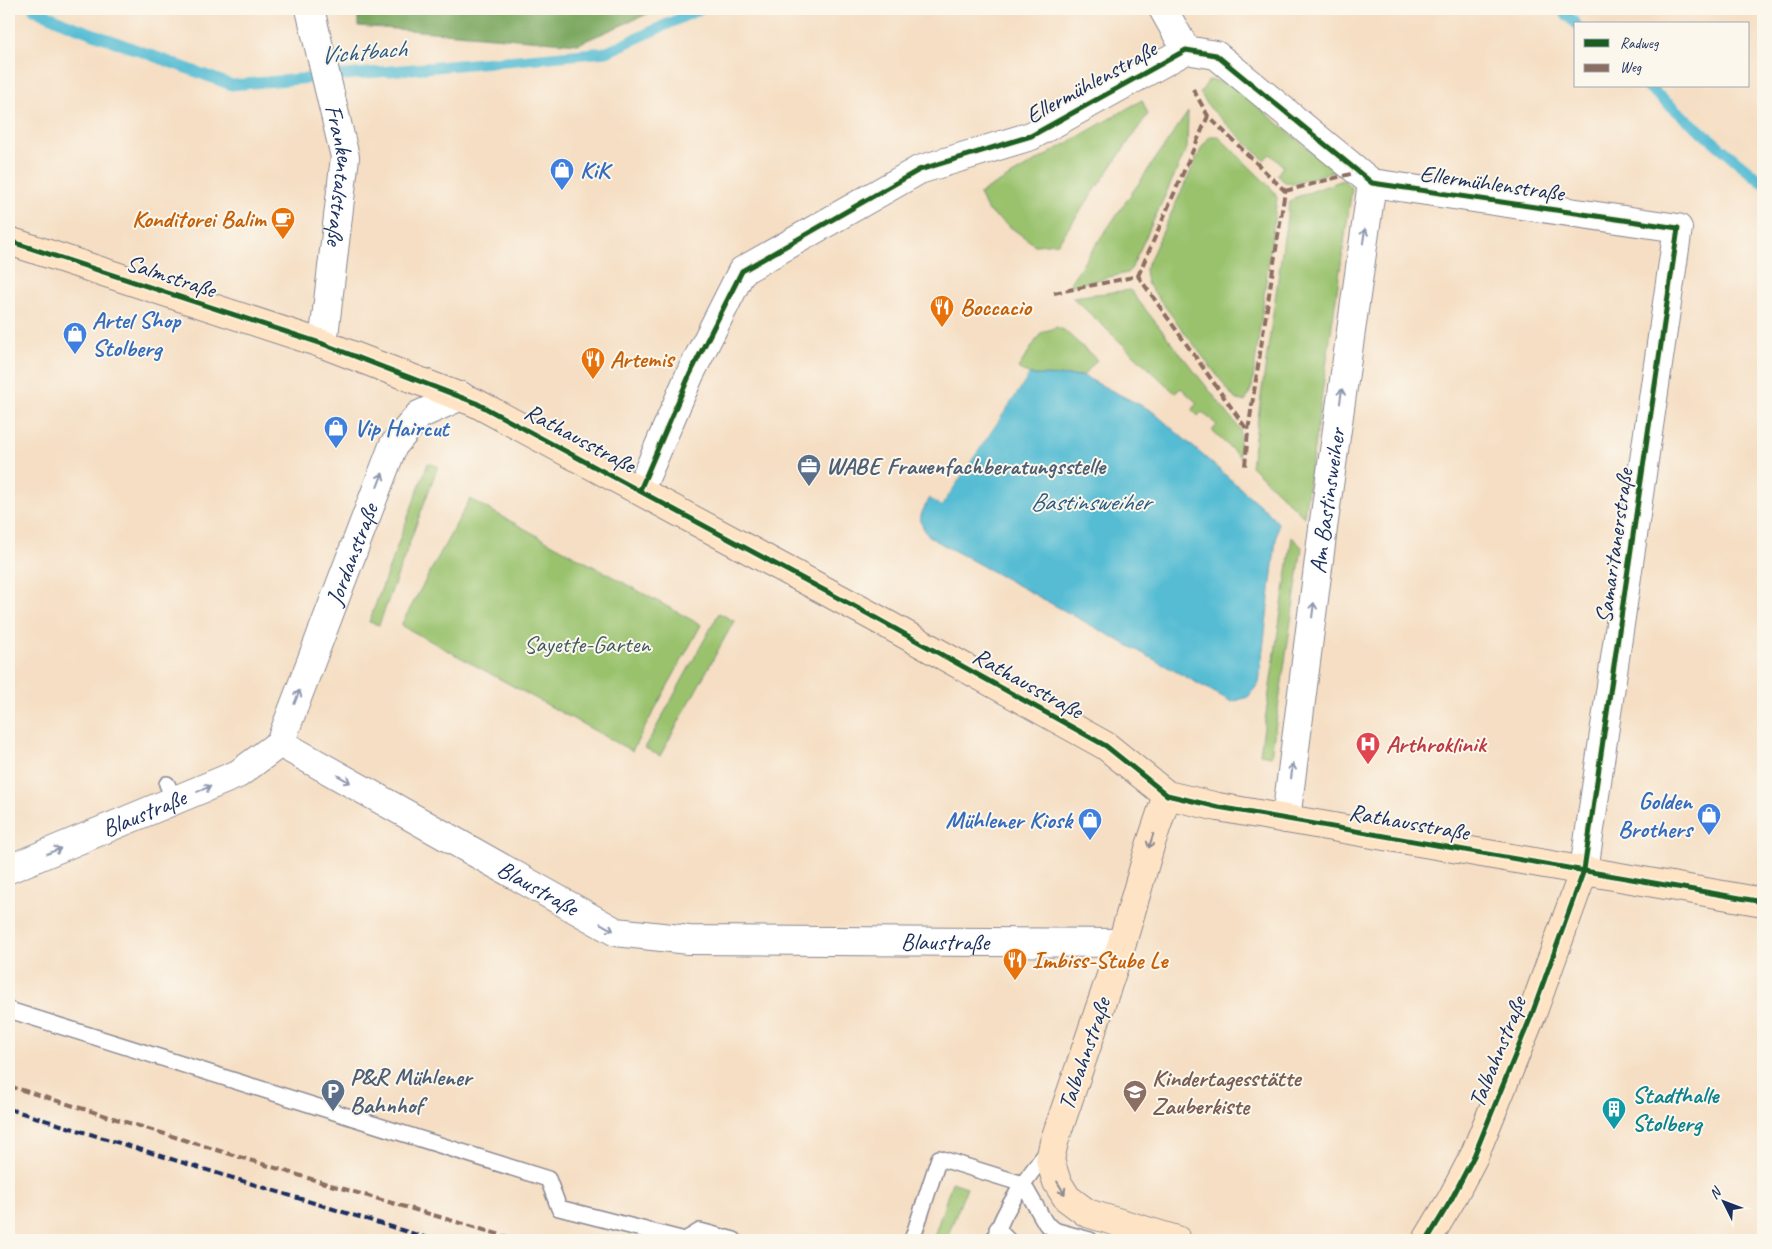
<svg xmlns="http://www.w3.org/2000/svg" width="1772" height="1249" font-family="Caveat,sans-serif">
<style>
.green{fill:#9ac26d;stroke:#5a7866}
.forest{fill:#7ba860;stroke:#4b6c5f}
.water{fill:#55bcd3;stroke:#387698}
.pier{fill:#f5dec3}
.lines{fill:none;stroke-linecap:round;stroke-linejoin:round}
.stream{stroke:#55bcd3;stroke-width:11}
.lane-casing{stroke:#888690;stroke-width:18}
.street-casing{stroke:#888690;stroke-width:30}
.secondary-casing{stroke:#888690;stroke-width:30}
.lane{stroke:#fff;stroke-width:15}
.street{stroke:#fff;stroke-width:28}
.secondary{stroke:#fee4c5;stroke-width:28}
.rail{stroke:#1b2f5e;stroke-width:4;stroke-dasharray:8 4;stroke-linecap:butt}
.quiet{stroke:#8d6e63;stroke-width:4;stroke-dasharray:8 4;stroke-linecap:butt}
.cycleway-casing{stroke:#fbf7ec;stroke-width:8}
.cycleway{stroke:#1b5e20;stroke-width:5}
.oneway{stroke:#8d97ae}
.oneway2{stroke:#8c8a92}
.labels{text-anchor:middle;stroke-width:4;stroke-linejoin:round;paint-order:stroke}
.street-label{font-size:24px;fill:#1b2f5e;stroke:#fbf7ec}
.shop-label{font-size:24px;font-weight:bold;fill:#366cbe;stroke:#fbf7ec;text-anchor:start}
.food-label{font-size:24px;font-weight:bold;fill:#c56008;stroke:#fbf7ec;text-anchor:start}
.service-label{font-size:24px;font-weight:bold;fill:#4e5e75;stroke:#fbf7ec;text-anchor:start}
.park-label{font-size:24px;fill:#415b62;stroke:#fbf7ec}
.health-label{font-size:24px;font-weight:bold;fill:#be3a42;stroke:#fbf7ec;text-anchor:start}
.education-label{font-size:24px;font-weight:bold;fill:#785e54;stroke:#fbf7ec;text-anchor:start}
.culture-label{font-size:24px;font-weight:bold;fill:#0d838f;stroke:#fbf7ec;text-anchor:start}
.water-label{font-size:25px;font-style:italic;fill:#2c5981;stroke:#fbf7ec}
</style>
<rect width="100%" height="100%" fill="#fbf7ec"/>
<filter id="ink" filterUnits="userSpaceOnUse"><feTurbulence type="fractalNoise" baseFrequency=".02" numOctaves="2"/><feDisplacementMap in="SourceGraphic" scale="10" xChannelSelector="R" yChannelSelector="G"/><feConvolveMatrix kernelMatrix="1 2 1 2 8 2 1 2 1" color-interpolation-filters="sRGB"/></filter>
<filter id="wash" filterUnits="userSpaceOnUse"><feTurbulence type="fractalNoise" baseFrequency=".0096" numOctaves="4" result="noise"/><feDisplacementMap in="SourceGraphic" scale="20" xChannelSelector="R" yChannelSelector="G"/><feGaussianBlur stdDeviation="1.12" result="paint"/><feColorMatrix in="noise" values="0 0 0 0 0 0 0 0 0 0 0 0 0 0 0 0 0 1.4 0 .05"/><feComposite in="paint" operator="in"/></filter>
<g filter="url(#wash)">
<rect width="100%" height="100%" fill="#f5dec3"/>
<path class="green" d="M1209 80 1230 83 1335 171 1293 184 1286 183 1277 175 1283 166 1270 154 1264 160 1210 108 1200 93Z
M1142 100 1148 114 1058 243 1035 245 988 211 979 194Z
M1188 112 1187 148 1131 269 1127 273 1070 286 1071 281Z
M1210 136H1218L1273 190 1277 198 1252 387 1245 402 1235 399 1147 283 1145 270 1202 147Z
M1343 180 1352 188 1304 517 1251 466 1289 203 1294 198Z
M1130 290 1240 429 1239 456 1212 431 1217 425 1202 412 1198 416 1192 410 1197 403 1181 388 1175 393 1072 297Z
M1056 327 1064 330 1097 360 1083 376 1029 375 1018 368 1041 333Z
M428 463 438 466 379 625 369 622Z
M470 499 701 625 632 751 401 625Z
M1292 537 1302 547 1271 756 1260 754Z
M719 613 734 621 660 756 645 748Z
M952 1182 967 1187 946 1240H933Z"/>
<path class="forest" d="M358 9H659L578 44 358 26Z"/>
<path class="water" d="M1029 375 1083 376 1152 411 1270 514 1278 523 1259 683 1248 697 1232 702 931 538C916 521 919 516 930 498L941 506Z"/>
<path class="pier" d="M1027 374 1029 375 941 506 930 498 932 496 940 502Z"/>
<g class="lines">
<path class="stream" d="M34 9 64 23 232 85 607 52 700 9
M1561 9 1576 24
M1647 86 1763 183"/>
</g>
</g>
<g filter="url(#ink)">
<g class="lines">
<defs>
<path id="lane" d="M167 784 175 801
M9 1010 548 1179 559 1208 685 1240 700 1231 734 1240
M997 1229 1008 1240
M912 1240 939 1158 1023 1184 1046 1224 1057 1231 1090 1240
M994 1240C1005 1206 1028 1176 1050 1148"/>
<g id="street">
<path id="s1" d="M310 9 345 157 323 344"/>
<path d="M1163 9 1186 50"/>
<path d="M640 490 690 374 742 271 919 170 1031 136 1186 50 1216 55 1372 183 1678 228 1584 870"/>
<path id="s2" d="M280 743 393 446 419 415 461 396"/>
<path id="s3" d="M1286 819 1323 528 1372 183"/>
<path id="s4" d="M9 869 238 774 280 743 616 932 689 940 1122 943"/>
</g>
<path id="secondary" d="M9 241 323 344 476 403 872 616 1106 746 1167 795 1218 807 1763 902
M1167 795 1150 846 1122 943 1054 1142 1050 1160 1057 1182 1067 1198 1087 1213 1177 1240
M1427 1240 1451 1200 1474 1156 1532 1014 1584 870"/>
</defs>
<use href="#lane" class="lane-casing"/>
<use href="#street" class="street-casing"/>
<use href="#secondary" class="secondary-casing"/>
<use href="#lane" class="lane"/>
<use href="#street" class="street"/>
<use href="#secondary" class="secondary"/>
<path class="rail" d="M9 1109 434 1240"/>
<path class="quiet" d="M1193 89 1208 116 1285 191 1248 431 1245 466
M1285 191 1358 172
M1138 276 1208 116
M1054 293 1138 276 1248 431
M9 1086 334 1186 518 1240"/>
<defs>
<path id="cycleway" d="M9 241 323 344 476 403 872 616 1106 746 1167 795 1218 807 1763 902
M640 490 690 374 742 271 919 170 1031 136 1186 50 1216 55 1372 183 1678 228 1584 870 1532 1014 1474 1156 1451 1200 1427 1240"/>
</defs>
<use href="#cycleway" class="cycleway-casing"/>
<use href="#cycleway" class="cycleway"/>
</g>
<defs><path id="oneway-shaft" d="M-6 0H5M1.5-3L5.5 0L1.5 3" fill="none" stroke-width="1.6" stroke-linecap="round" stroke-linejoin="round" transform="scale(1.25)"/></defs>
<g class="oneway">
<use href="#oneway-shaft" transform="translate(1364 236) rotate(-82)"/>
<use href="#oneway-shaft" transform="translate(1341 396) rotate(-82)"/>
<use href="#oneway-shaft" transform="translate(380 480) rotate(-69)"/>
<use href="#oneway-shaft" transform="translate(1313 610) rotate(-83)"/>
<use href="#oneway-shaft" transform="translate(297 697) rotate(-69)"/>
<use href="#oneway-shaft" transform="translate(1292 771) rotate(-83)"/>
<use href="#oneway-shaft" transform="translate(344 779) rotate(29)"/>
<use href="#oneway-shaft" transform="translate(204 789) rotate(-23)"/>
<use href="#oneway-shaft" transform="translate(54 851) rotate(-22)"/>
<use href="#oneway-shaft" transform="translate(607 927) rotate(29)"/>
</g>
<g class="oneway2">
<use href="#oneway-shaft" transform="translate(1151 841) rotate(108)"/>
<use href="#oneway-shaft" transform="translate(1061 1188) rotate(59)"/>
</g>
</g>
<defs>
<symbol id="shop-pin" viewBox="-11 -11 22 30"><path d="M0 17L-7.5 6A9.5 9.5 0 1 1 7.5 6Z" fill="#3f7fe0" stroke="#fbf7ec"/><path d="M-5-2.5h2.3a2.7 3.5 0 0 1 5.4 0H5L5.5 6h-11ZM-1.5-2.5h3a1.5 2.3 0 0 0-3 0Z" fill="#fff"/></symbol>
<symbol id="cafe-pin" viewBox="-11 -11 22 30"><path d="M0 17L-7.5 6A9.5 9.5 0 1 1 7.5 6Z" fill="#e8710a" stroke="#fbf7ec"/><path d="M-5.5-4.5H6V0H3Q3 3.5 0 3.5H-2.5Q-5.5 3.5-5.5 0ZM3-3.2v2h1.7v-2ZM-6 4.5H4V6H-6Z" fill="#fff"/></symbol>
<symbol id="restaurant-pin" viewBox="-11 -11 22 30"><path d="M0 17L-7.5 6A9.5 9.5 0 1 1 7.5 6Z" fill="#e8710a" stroke="#fbf7ec"/><path d="M-5-6h1v4h1v-4h1v4h1v-4h1v5L-1.5 .5V6h-2V.5L-5-1ZM5-6V6H3V1.5H1.5Q1.5-4 5-6Z" fill="#fff"/></symbol>
<symbol id="office-pin" viewBox="-11 -11 22 30"><path d="M0 17L-7.5 6A9.5 9.5 0 1 1 7.5 6Z" fill="#5c6f8a" stroke="#fbf7ec"/><path d="M-6-3h4V-5.5h4V-3h4V5H-6ZM-1-4.5V-3h2v-1.5ZM-6 0V1H6V0Z" fill="#fff"/></symbol>
<symbol id="hospital-pin" viewBox="-11 -11 22 30"><path d="M0 17L-7.5 6A9.5 9.5 0 1 1 7.5 6Z" fill="#e0444e" stroke="#fbf7ec"/><path d="M-5-5h3v3.5h4V-5h3V5h-3V1.5h-4V5h-3Z" fill="#fff"/></symbol>
<symbol id="parking-pin" viewBox="-11 -11 22 30"><path d="M0 17L-7.5 6A9.5 9.5 0 1 1 7.5 6Z" fill="#5c6f8a" stroke="#fbf7ec"/><path d="M-3.5-5.5H1a3.5 3.5 0 0 1 0 7H-1V5.5H-3.5ZM-1-3.4V-.6H.8a1.4 1.4 0 0 0 0-2.8Z" fill="#fff"/></symbol>
<symbol id="school-pin" viewBox="-11 -11 22 30"><path d="M0 17L-7.5 6A9.5 9.5 0 1 1 7.5 6Z" fill="#8d6e63" stroke="#fbf7ec"/><path d="M0-5L7-2L0 1L-7-2ZM-4 1L0 2.5L4 1V4Q0 6-4 4Z" fill="#fff"/></symbol>
<symbol id="building-pin" viewBox="-11 -11 22 30"><path d="M0 17L-7.5 6A9.5 9.5 0 1 1 7.5 6Z" fill="#0f9aa8" stroke="#fbf7ec"/><path d="M-4-6H4V6H1V3H-1V6H-4ZM-2.5-4.3h1.7v1.8h-1.7ZM.8-4.3h1.7v1.8H.8ZM-2.5-1h1.7V.8h-1.7ZM.8-1h1.7V.8H.8Z" fill="#fff"/></symbol>
</defs>
<g fill-rule="evenodd">
<use href="#shop-pin" x="548" y="156" width="28" height="38"/>
<use href="#cafe-pin" x="269" y="205" width="28" height="38"/>
<use href="#restaurant-pin" x="928" y="293" width="28" height="38"/>
<use href="#shop-pin" x="61" y="320" width="28" height="38"/>
<use href="#restaurant-pin" x="579" y="345" width="28" height="38"/>
<use href="#shop-pin" x="322" y="414" width="28" height="38"/>
<use href="#office-pin" x="795" y="452" width="28" height="38"/>
<use href="#hospital-pin" x="1354" y="730" width="28" height="38"/>
<use href="#shop-pin" x="1695" y="801" width="28" height="38"/>
<use href="#shop-pin" x="1076" y="806" width="28" height="38"/>
<use href="#restaurant-pin" x="1001" y="946" width="28" height="38"/>
<use href="#parking-pin" x="319" y="1077" width="28" height="38"/>
<use href="#school-pin" x="1121" y="1078" width="28" height="38"/>
<use href="#building-pin" x="1600" y="1095" width="28" height="38"/>
</g>
<g class="labels">
<g class="street-label">
<text transform="translate(1091 82) rotate(-29)" y="8">Ellermühlenstraße</text>
<text dy="8" stroke="none"><textPath href="#s1" startOffset="170">Frankentalstraße</textPath></text>
<text transform="translate(1492 183) rotate(8)" y="8">Ellermühlenstraße</text>
<text transform="translate(171 276) rotate(18)" y="8">Salmstraße</text>
<text transform="translate(580 438) rotate(28)" y="8">Rathausstraße</text>
<text dy="8" stroke="none"><textPath href="#s3" startOffset="321">Am Bastinsweiher</textPath></text>
<text transform="translate(1614 546) rotate(-82)" y="8">Samaritanerstraße</text>
<text dy="8" stroke="none"><textPath href="#s2" startOffset="202">Jordanstraße</textPath></text>
<text transform="translate(1028 683) rotate(29)" y="8">Rathausstraße</text>
<text dy="8" stroke="none"><textPath href="#s4" startOffset="146">Blaustraße</textPath></text>
<text transform="translate(1409 822) rotate(10)" y="8">Rathausstraße</text>
<text dy="8" stroke="none"><textPath href="#s4" startOffset="596">Blaustraße</textPath></text>
<text dy="8" stroke="none"><textPath href="#s4" startOffset="1015">Blaustraße</textPath></text>
<text transform="translate(1497 1052) rotate(-68)" y="8">Talbahnstraße</text>
<text transform="translate(1084 1054) rotate(-71)" y="8">Talbahnstraße</text>
</g>
<g class="shop-label">
<text x="580" y="178">KiK</text>
<text x="92" y="328">Artel Shop<tspan x="92" dy="28">Stolberg</tspan></text>
<text x="354" y="436">Vip Haircut</text>
<text x="1692" y="809" text-anchor="end">Golden<tspan x="1692" dy="28">Brothers</tspan></text>
<text x="1072" y="828" text-anchor="end">Mühlener Kiosk</text>
</g>
<g class="food-label">
<text x="266" y="227" text-anchor="end">Konditorei Balim</text>
<text x="960" y="315">Boccacio</text>
<text x="610" y="367">Artemis</text>
<text x="1032" y="968">Imbiss-Stube Le</text>
</g>
<g class="service-label">
<text x="826" y="474">WABE Frauenfachberatungsstelle</text>
<text x="350" y="1085">P&amp;R Mühlener<tspan x="350" dy="28">Bahnhof</tspan></text>
</g>
<g class="park-label">
<text x="587" y="652">Sayette-Garten</text>
</g>
<g class="health-label">
<text x="1386" y="752">Arthroklinik</text>
</g>
<g class="education-label">
<text x="1152" y="1086">Kindertagesstätte<tspan x="1152" dy="28">Zauberkiste</tspan></text>
</g>
<g class="culture-label">
<text x="1632" y="1103">Stadthalle<tspan x="1632" dy="28">Stolberg</tspan></text>
</g>
<g class="water-label">
<text transform="translate(363 51) rotate(-5)" y="9">Vichtbach</text>
<text x="1090" y="510">Bastinsweiher</text>
</g>
</g>
<rect width="1772" height="1249" fill="none" stroke="#fbf7ec" stroke-width="30"/>
<rect x="1574" y="22" width="175" height="65" fill="#fbf7ec" stroke="#a1a7b3"/>
<rect x="1584" y="39" width="25" height="8" fill="#1b5e20" stroke="#a1a7b3"/>
<text x="1620" y="48" font-size="15" fill="#1b2f5e">Radweg</text>
<rect x="1584" y="64" width="25" height="8" fill="#8d6e63" stroke="#a1a7b3"/>
<text x="1620" y="72" font-size="15" fill="#1b2f5e">Weg</text>
<g transform="translate(1724 1202) rotate(312)" stroke="#fbf7ec" stroke-width="4" paint-order="stroke">
<path d="M0-4L9 19L0 12L-9 19Z" fill="#1b2f5e"/>
<text y="-8" font-size="14" font-weight="bold" text-anchor="middle" fill="#1b2f5e">N</text>
</g>
</svg>
